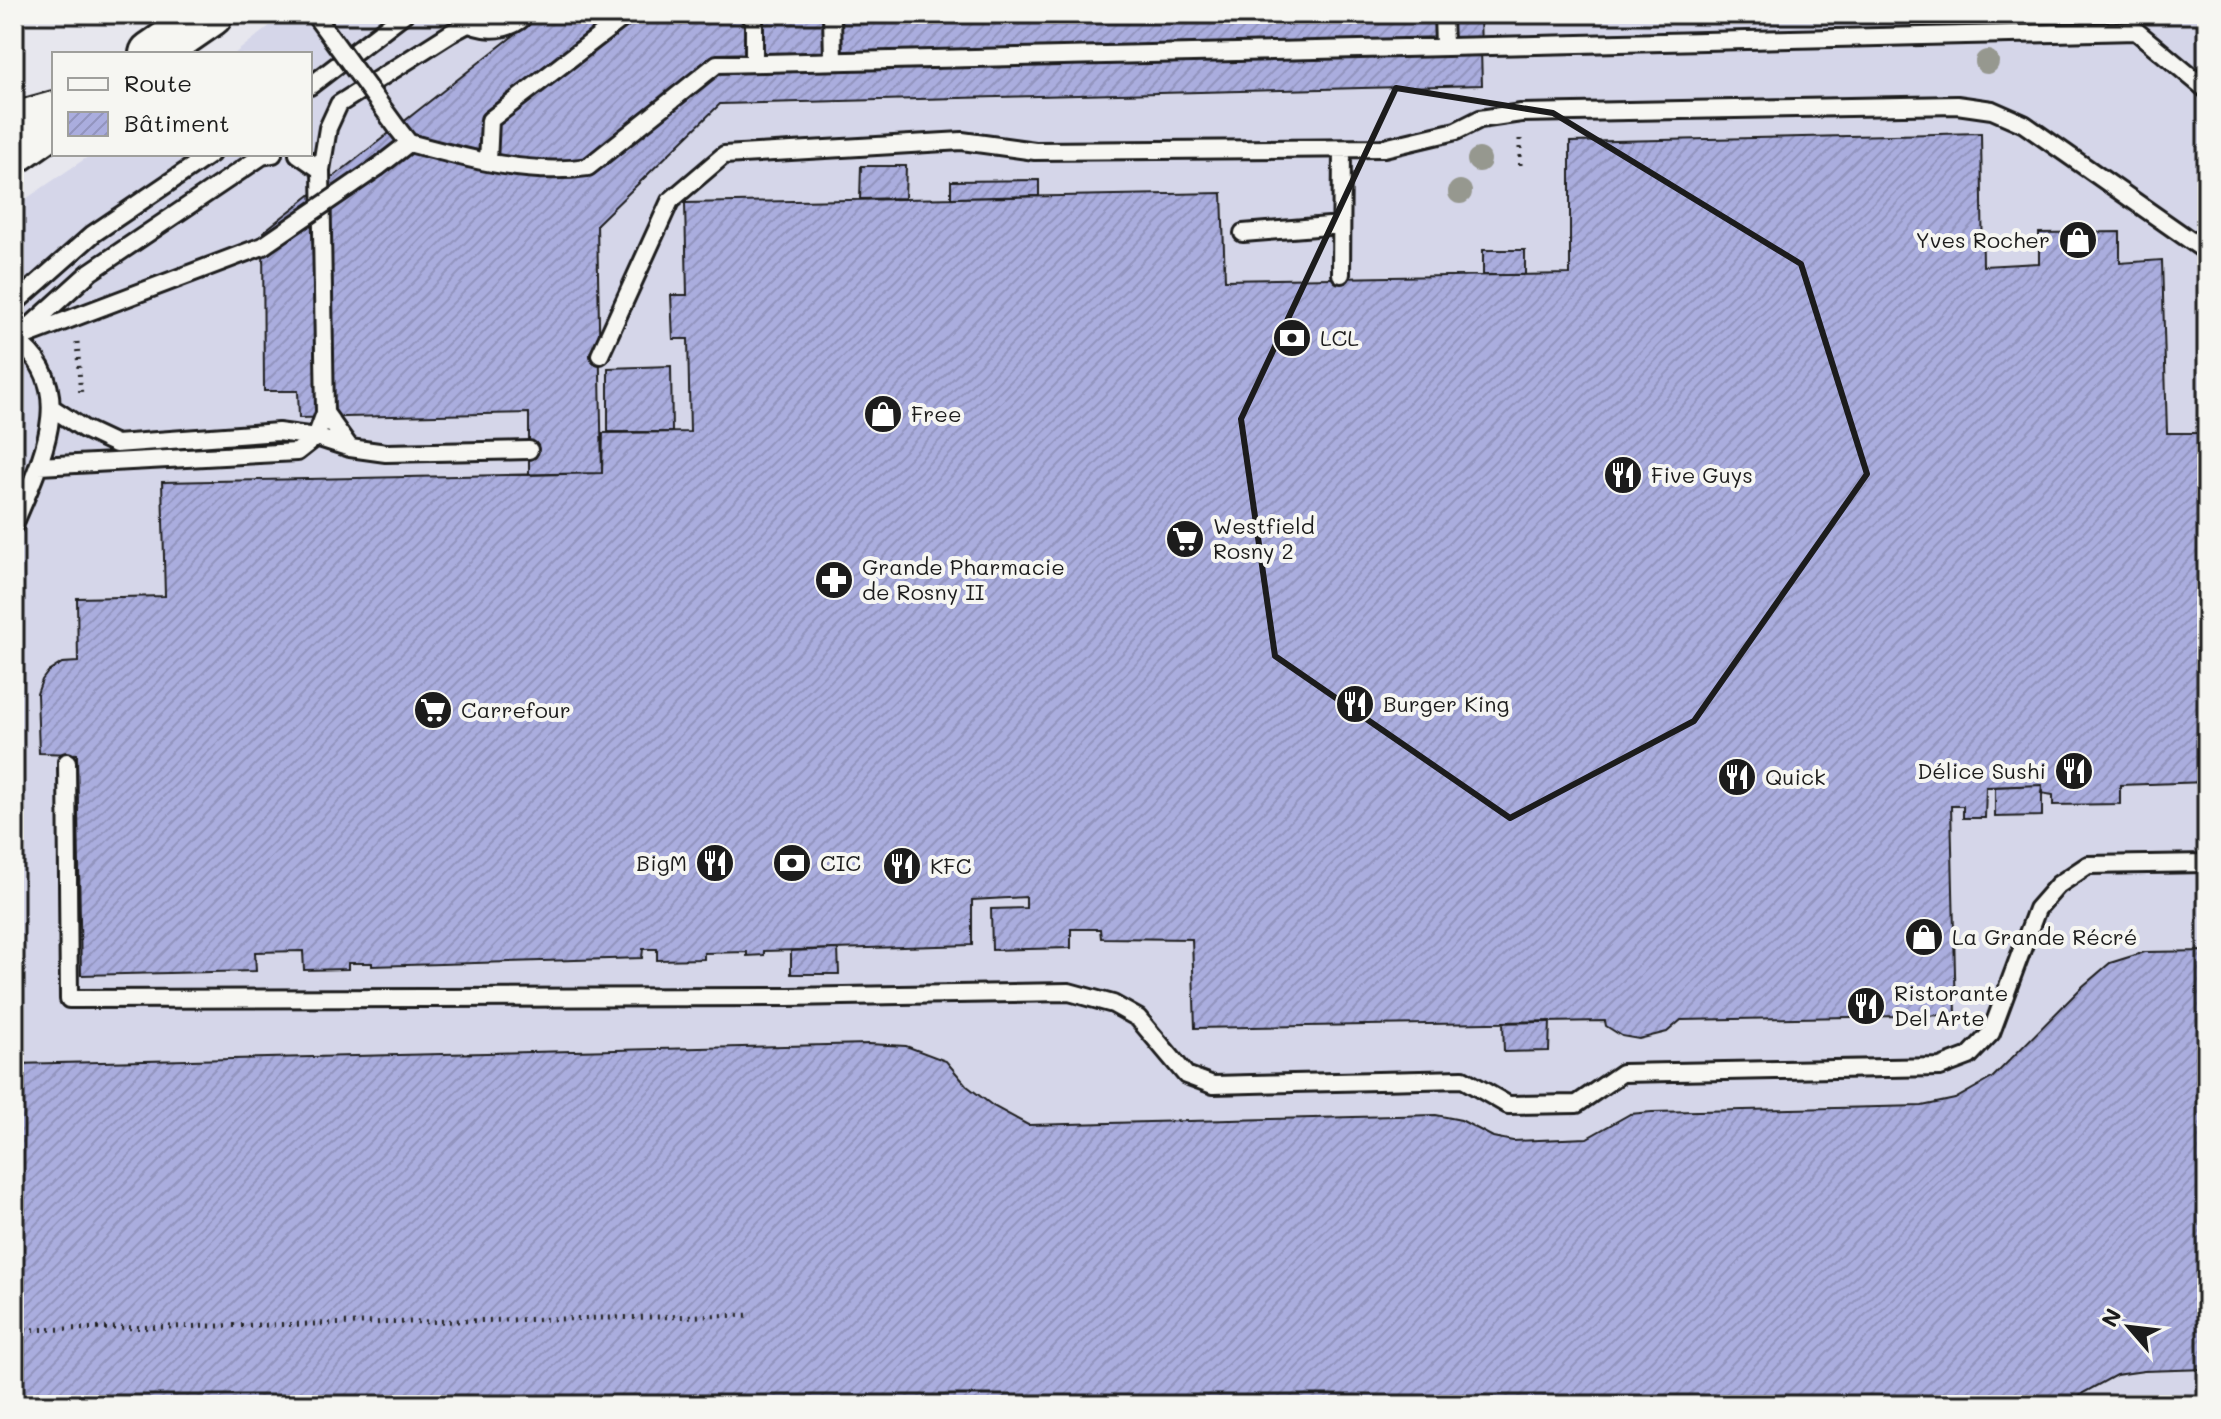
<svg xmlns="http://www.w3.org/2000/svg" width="2221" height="1419" font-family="Mali,sans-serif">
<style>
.built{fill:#d5d6e9}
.building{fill:url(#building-hatch);stroke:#1c1c1c;stroke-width:2}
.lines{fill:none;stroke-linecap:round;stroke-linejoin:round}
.lane-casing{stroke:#1c1c1c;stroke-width:22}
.street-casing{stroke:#1c1c1c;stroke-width:38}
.secondary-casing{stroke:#1c1c1c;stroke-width:50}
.path{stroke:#1c1c1c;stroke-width:5;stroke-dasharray:2 6;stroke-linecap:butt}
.lane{stroke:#f6f6f2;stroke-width:16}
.street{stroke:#f6f6f2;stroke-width:32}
.secondary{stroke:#f6f6f2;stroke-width:44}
.lane-bridge-casing{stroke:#1c1c1c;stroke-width:22;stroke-linecap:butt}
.lane-bridge{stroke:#f6f6f2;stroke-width:16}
.tree{fill:#96988f}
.marked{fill:none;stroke:#1c1c1c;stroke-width:6;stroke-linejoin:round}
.labels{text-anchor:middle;stroke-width:8;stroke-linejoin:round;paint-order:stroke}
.poi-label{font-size:22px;fill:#1c1c1c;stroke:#f6f6f2;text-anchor:start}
</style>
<defs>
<pattern id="building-hatch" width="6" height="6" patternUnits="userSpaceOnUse" patternTransform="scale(2)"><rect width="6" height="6" fill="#aaadde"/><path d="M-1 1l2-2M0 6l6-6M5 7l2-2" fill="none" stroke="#9294be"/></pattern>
</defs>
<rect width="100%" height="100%" fill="#e7e7ee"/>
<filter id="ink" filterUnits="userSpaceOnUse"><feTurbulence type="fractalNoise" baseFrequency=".0125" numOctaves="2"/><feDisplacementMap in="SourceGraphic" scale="16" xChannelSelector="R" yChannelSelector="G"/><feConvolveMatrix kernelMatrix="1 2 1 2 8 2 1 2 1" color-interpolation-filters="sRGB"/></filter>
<g filter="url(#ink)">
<path class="built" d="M285 14H2207V1405H14V207L92 154H310V54H234Z"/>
<path class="building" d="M541 14H1480L1482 85 720 104 597 224 602 473 529 475V413L299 418 298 391H264L263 232Z
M1981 133 1983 266 2039 263V233L2120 232V263L2162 260 2167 433H2207V782L2120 785V804L2053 805V795L2041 793 2042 785 1986 787 1985 818H1963V806H1951L1956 1015 1681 1020 1667 1032 1639 1039 1622 1036 1606 1026 1605 1021 1195 1028 1192 939 1101 938 1100 929H1071V948L992 950 991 909 1026 908V897L972 900V945L764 951V955L747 956V952L704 953V959L657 960V949H643L642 958 372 966V963H348V969L304 970 303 951 255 952 256 971 81 975 77 754 39 753 37 694 42 680 48 672 62 663 78 662 77 598 165 596 162 482 602 473 603 433 690 432 688 339H673L671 295H687L685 203 1222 193 1225 280 1570 274V142Z
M861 166H906L905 198 860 199Z
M1039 180V196L951 198V181Z
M1483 250H1525V275H1483Z
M671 366 672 432H608V368Z
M2042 785V816L1995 817V787Z
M838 949 839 974H791V951Z
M2207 951V1369L2144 1371 2116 1375 2083 1393 2071 1405H891L879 1398 469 1405H14V1064L869 1044 906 1046 946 1061 967 1086 993 1106 1028 1125 1436 1115 1461 1120 1493 1137 1513 1141 1587 1138 1630 1114 1652 1112 1922 1106 1955 1099 1992 1078 2083 986 2110 963 2145 952Z
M1550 1021 1549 1051 1504 1052 1503 1022Z"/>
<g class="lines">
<defs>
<path id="lane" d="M748 14 754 20V63
M832 14 833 61
M1443 14 1444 46
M310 86 404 14
M398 129 409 143C465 158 529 176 588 167L717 64 2136 31 2207 90
M488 162 490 120 628 14
M378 167 409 143
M321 170 328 128 339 104 451 33 477 19
M1243 233 1341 225
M1341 274 1342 149
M14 304 93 234 211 154
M25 336 263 246
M14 339C83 386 38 466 14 525
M16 339 90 272 262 156 273 154
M600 355 670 201 724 155 962 141 1035 151 1384 148 1456 131 1480 119 1521 113 1957 105 1992 110 2024 124 2207 252
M52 408 84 429 116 444 278 432 316 437 350 448 386 453 529 450
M325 413 350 448
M39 466 297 452 316 437 325 413 321 170 298 154
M67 762 69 999 787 997 1069 992 1113 1004 1138 1018 1186 1075 1213 1085 1463 1079 1508 1105 1577 1104 1622 1073 1940 1067 1969 1056 1991 1033 2037 909 2058 885 2088 865 2207 863"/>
<path id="street" d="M467 14C482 22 500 24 515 14
M14 119 54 108"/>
<path id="secondary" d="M152 54 210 14
M14 151 54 123"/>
</defs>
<use href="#lane" class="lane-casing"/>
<use href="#street" class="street-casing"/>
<use href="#secondary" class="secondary-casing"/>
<path class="path" d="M1520 165V138
M77 342 81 396
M17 1330 753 1315"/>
<use href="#lane" class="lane"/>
<use href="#street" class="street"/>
<use href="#secondary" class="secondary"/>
<defs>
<path id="lane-bridge" d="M314 14 398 129
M263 246 378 167"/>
</defs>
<use href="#lane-bridge" class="lane-bridge-casing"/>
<use href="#lane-bridge" class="lane-bridge"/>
</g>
<g class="tree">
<circle cx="1987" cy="62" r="12"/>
<circle cx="1479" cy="160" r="12"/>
<circle cx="1460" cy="192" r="12"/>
</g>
</g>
<path class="marked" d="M1396 88 1553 113 1801 264 1867 474 1694 721 1510 818 1275 656 1241 419Z"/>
<defs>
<symbol id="shop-disc" viewBox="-11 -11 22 22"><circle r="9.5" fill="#1c1c1c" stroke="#f6f6f2"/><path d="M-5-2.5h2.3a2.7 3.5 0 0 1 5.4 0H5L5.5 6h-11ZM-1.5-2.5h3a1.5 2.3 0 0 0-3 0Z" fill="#fff"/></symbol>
<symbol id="bank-disc" viewBox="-11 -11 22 22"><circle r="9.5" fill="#1c1c1c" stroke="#f6f6f2"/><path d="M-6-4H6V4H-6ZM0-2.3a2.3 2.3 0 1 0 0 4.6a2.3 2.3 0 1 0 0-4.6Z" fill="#fff"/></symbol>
<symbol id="restaurant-disc" viewBox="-11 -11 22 22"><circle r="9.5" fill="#1c1c1c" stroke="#f6f6f2"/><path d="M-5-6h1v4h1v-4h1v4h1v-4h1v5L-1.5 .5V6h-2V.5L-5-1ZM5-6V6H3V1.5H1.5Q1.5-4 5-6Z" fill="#fff"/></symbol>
<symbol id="supermarket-disc" viewBox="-11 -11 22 22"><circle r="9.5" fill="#1c1c1c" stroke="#f6f6f2"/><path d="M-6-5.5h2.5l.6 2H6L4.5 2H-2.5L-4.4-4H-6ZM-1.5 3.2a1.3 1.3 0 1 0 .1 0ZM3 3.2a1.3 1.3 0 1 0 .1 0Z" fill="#fff"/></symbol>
<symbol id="pharmacy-disc" viewBox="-11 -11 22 22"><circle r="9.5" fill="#1c1c1c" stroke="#f6f6f2"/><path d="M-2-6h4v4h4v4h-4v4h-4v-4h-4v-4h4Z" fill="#fff"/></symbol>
</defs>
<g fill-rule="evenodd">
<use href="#shop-disc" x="2056" y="218" width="44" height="44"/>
<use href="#bank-disc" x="1270" y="316" width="44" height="44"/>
<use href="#shop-disc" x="861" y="392" width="44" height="44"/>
<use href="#restaurant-disc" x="1601" y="453" width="44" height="44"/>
<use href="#supermarket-disc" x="1163" y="517" width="44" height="44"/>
<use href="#pharmacy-disc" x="812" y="558" width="44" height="44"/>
<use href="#restaurant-disc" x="1333" y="682" width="44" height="44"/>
<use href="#supermarket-disc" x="411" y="688" width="44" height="44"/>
<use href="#restaurant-disc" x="2052" y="749" width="44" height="44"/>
<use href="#restaurant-disc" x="1715" y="755" width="44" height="44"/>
<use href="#restaurant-disc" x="693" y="841" width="44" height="44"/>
<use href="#bank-disc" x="770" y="841" width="44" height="44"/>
<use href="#restaurant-disc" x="880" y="844" width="44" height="44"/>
<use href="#shop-disc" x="1902" y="915" width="44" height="44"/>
<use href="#restaurant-disc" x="1844" y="984" width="44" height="44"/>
</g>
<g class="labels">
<g class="poi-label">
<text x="2050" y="248" text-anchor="end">Yves Rocher</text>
<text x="1320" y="346">LCL</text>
<text x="911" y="422">Free</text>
<text x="1651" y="483">Five Guys</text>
<text x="1213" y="534">Westfield<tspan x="1213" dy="25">Rosny 2</tspan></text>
<text x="862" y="575">Grande Pharmacie<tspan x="862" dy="25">de Rosny II</tspan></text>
<text x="1383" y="712">Burger King</text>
<text x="461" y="718">Carrefour</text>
<text x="2046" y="779" text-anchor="end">Délice Sushi</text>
<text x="1765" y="785">Quick</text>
<text x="687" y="871" text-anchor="end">BigM</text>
<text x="820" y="871">CIC</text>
<text x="930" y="874">KFC</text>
<text x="1952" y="945">La Grande Récré</text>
<text x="1894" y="1001">Ristorante<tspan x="1894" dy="25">Del Arte</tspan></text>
</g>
</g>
<rect width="2221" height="1419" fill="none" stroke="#f6f6f2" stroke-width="48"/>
<rect x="24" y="24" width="2173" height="1371" fill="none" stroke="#1c1c1c" stroke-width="3" filter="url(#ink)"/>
<rect x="52" y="52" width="260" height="104" fill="#f6f6f2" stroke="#9f9f9c" stroke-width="2"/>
<rect x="68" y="78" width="40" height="12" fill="#f6f6f2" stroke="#9f9f9c" stroke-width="2"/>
<text x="124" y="92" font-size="24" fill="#1c1c1c">Route</text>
<rect x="68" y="112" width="40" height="24" fill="url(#building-hatch)" stroke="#9f9f9c" stroke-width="2"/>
<text x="124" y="132" font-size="24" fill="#1c1c1c">Bâtiment</text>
<g transform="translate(2129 1327) rotate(298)" stroke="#f6f6f2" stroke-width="6" paint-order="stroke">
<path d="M0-6L14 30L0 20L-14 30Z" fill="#1c1c1c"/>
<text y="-12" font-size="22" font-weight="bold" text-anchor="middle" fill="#1c1c1c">N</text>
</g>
</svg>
